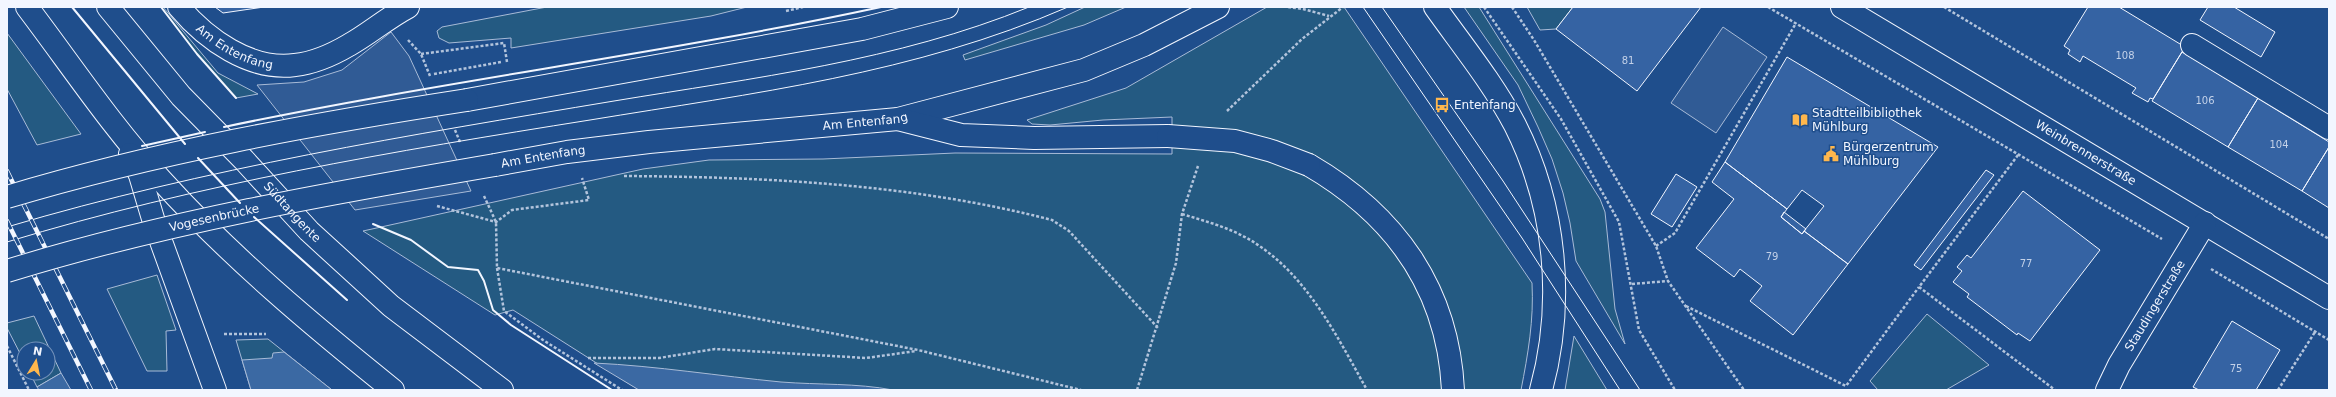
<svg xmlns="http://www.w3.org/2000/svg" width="2336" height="397" font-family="'DejaVu Sans',sans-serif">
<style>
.green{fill:#245a82;stroke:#a8bbd7}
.parking{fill:#305b95;stroke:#a8bbd7}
.water{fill:#3b69a3;stroke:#a8bbd7}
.building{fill:#3563a3;stroke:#f2f6ff}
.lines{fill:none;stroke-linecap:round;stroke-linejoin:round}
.minor-casing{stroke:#f2f6ff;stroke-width:24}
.major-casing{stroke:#f2f6ff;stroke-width:24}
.highway-casing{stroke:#f2f6ff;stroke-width:24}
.path{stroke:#b3c4dc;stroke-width:2.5;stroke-dasharray:3 2;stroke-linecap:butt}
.minor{stroke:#1f4e8c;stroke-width:22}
.major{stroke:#1f4e8c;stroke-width:22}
.highway{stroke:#1f4e8c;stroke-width:22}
.tram{stroke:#f2f6ff;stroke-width:1}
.rail-casing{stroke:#f2f6ff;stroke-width:4.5}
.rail{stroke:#1f4e8c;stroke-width:3;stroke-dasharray:9;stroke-linecap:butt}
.major-bridge-casing{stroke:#f2f6ff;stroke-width:24;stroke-linecap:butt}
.highway-bridge-casing{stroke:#f2f6ff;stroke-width:24;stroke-linecap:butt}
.path-bridge{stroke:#b3c4dc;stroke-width:2.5;stroke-dasharray:3 2;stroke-linecap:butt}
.major-bridge{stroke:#1f4e8c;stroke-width:22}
.highway-bridge{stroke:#1f4e8c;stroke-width:22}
.wall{stroke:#f2f6ff;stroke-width:2}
.labels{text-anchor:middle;stroke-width:3;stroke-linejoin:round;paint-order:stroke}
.number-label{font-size:10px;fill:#c3d1e8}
.street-label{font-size:12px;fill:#f2f6ff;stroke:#1f4e8c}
.poi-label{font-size:12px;fill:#f2f6ff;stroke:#1f4e8c;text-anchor:start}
</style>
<rect width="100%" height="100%" fill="#1f4e8c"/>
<path class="green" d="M161 7H163L218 73 258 94 236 98 197 54Z
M547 7H747L711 16 511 48V38L449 43 439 38 437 31 442 27Z
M1085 7H1126L1084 25 965 60 963 55 1046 25Z
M1267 7H1344L1532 283C1534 320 1528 354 1521 390H639L513 310 495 315 363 231 643 169 709 160 823 159 955 153 1172 154V117L1103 120 1050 125 1032 124 1027 120 1126 88Z
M1464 7H1479L1600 199 1605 212 1615 309 1625 344 1576 261 1570 223 1563 193 1552 159 1538 127 1518 85Z
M1527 7H1573L1556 29 1540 30Z
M7 33 81 134 37 145 7 89Z
M157 275 176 330 166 331 167 371H147L107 289Z
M1927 314 1989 365 1946 390H1878L1870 381Z
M34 316 61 373 37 387 30 373H48V349H24V361L7 328V323Z
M1574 336 1607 390H1565Z
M268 339 332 390H251L236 340Z"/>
<path class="parking" d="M1723 27 1767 57 1716 133 1671 103Z
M391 32 409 56 471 191 355 210 257 85 304 82 342 70Z"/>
<path class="water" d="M284 352 332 390H251L242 360 272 358 273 353Z
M594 363C657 366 719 376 781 382 819 385 857 383 893 390H639Z
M61 373 71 390H39L37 387Z"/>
<path class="building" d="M215 7H264L223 13Z
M1573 7H1701L1637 91 1556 29Z
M2088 7H2119L2185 47 2153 99 2150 98 2148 102 2132 93 2136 88 2083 56 2080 62 2068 54 2070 50 2064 46Z
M2208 7H2234L2275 32 2261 57 2200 20Z
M2182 52 2258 98 2228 147 2152 101Z
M1787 57 1938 147 1848 264 1804 231 1824 206 1802 190 1787 209 1725 162Z
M2258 98 2329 142V147L2302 191 2228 147Z
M2329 147V208L2302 191Z
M1725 162 1787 209 1781 217 1802 234 1804 231 1848 264 1793 335 1750 301 1762 286 1740 269 1734 277 1696 248 1734 199 1712 182Z
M1986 170 1994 175 1921 270 1914 265Z
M1676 174 1697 187 1672 227 1651 214Z
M2023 191 2100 250 2030 341 2018 333 2017 335 1967 297 1969 294 1953 282 1962 271 1957 267 1967 255 1971 258Z
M1784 212 1806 229 1802 234 1781 217Z
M2232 321 2280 350 2256 390H2199L2193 387Z"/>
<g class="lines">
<defs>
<g id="minor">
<path id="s1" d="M179 7C206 39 250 71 295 65 314 63 332 55 349 45 369 34 387 18 408 7"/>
<path id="s2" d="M1842 7 2329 298"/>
<path d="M2192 45 2329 128"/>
<path id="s3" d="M2107 390 2119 365 2205 223"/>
</g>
<g id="major">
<path d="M467 100 862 29 947 7"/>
<path id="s4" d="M495 165 567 152 649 142 898 119 1084 70 1144 45 1218 7"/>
</g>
<g id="highway">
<path d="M27 7C71 65 112 127 162 181 232 258 312 325 393 390"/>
<path id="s5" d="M108 7 181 96 244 160 309 231 391 306 502 390"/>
<path d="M1435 7C1462 45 1493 83 1515 125 1556 206 1565 302 1541 390"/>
<path d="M898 119 961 135 1034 138 1168 136"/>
<path d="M130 154 140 175 154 222 215 390"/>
<path d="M1309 165C1395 215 1448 289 1453 390"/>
</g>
</defs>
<use href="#minor" class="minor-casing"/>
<use href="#major" class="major-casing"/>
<use href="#highway" class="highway-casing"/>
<path class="path" d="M1288 7 1303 9 1329 16
M1484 7 1561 119 1619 222 1639 330 1675 390
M1512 7 1534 40 1656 246 1668 281 1744 390
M1768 7 2162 239
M1944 7 2329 239
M786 11 803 7
M408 40 421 54 430 76
M421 54 504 43 507 62
M1227 111 1302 39 1343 7
M455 130 460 142
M2018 155 1919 287 2055 390
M624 176C767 177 913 184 1052 220L1069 231 1158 328
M484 196 496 222 497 268 918 350 1081 390
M437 206 496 222 512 210 589 200 582 178
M1182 214C1208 222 1235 229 1258 245 1309 279 1338 338 1367 390
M1656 246 1675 233 1796 23
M497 268 504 311 543 340 622 390
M2211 269 2329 340
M1632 284 1668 281
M1686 306 1846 386 1919 287
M224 334H266
M7 346 29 390
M588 358H659L715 349 866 358 916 351
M1137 390 1176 263 1182 214 1198 166
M2278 390 2315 332"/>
<use href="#minor" class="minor"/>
<use href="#major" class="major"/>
<use href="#highway" class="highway"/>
<path class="tram" d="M1363 7 1522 238 1620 390
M1382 7 1503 181 1640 390
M7 227C206 168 410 135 614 101 753 78 897 61 1029 7
M7 242C197 184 395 151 590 120 754 93 914 74 1068 7"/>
<defs>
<path id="rail" d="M7 171 116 390
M7 221 91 390"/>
</defs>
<use href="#rail" class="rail-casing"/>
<use href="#rail" class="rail"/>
<defs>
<g id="major-bridge">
<path d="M7 197C157 152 312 124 467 100"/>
<path id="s6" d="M7 271C166 222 331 193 495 165"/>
</g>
<path id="highway-bridge" d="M1168 136 1235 141 1272 151 1309 165"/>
</defs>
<use href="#major-bridge" class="major-bridge-casing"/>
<use href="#highway-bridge" class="highway-bridge-casing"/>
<path class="path-bridge" d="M434 74 501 62"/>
<use href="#major-bridge" class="major-bridge"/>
<use href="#highway-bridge" class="highway-bridge"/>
<path class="wall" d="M72 7 185 144
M161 7 197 54 236 98
M224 127C442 81 663 54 881 7
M142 146 205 132
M198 158 240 203
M254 217 347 300
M373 224 411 240 448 267 478 270 484 281 493 310 511 325 612 390"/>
</g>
<defs>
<symbol id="bus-bare" viewBox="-9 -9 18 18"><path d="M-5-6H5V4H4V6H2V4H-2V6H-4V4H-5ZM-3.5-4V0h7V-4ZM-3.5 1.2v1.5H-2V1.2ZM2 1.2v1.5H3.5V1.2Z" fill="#ffb74d" stroke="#1f4e8c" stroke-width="2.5" paint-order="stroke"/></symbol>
<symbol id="library-bare" viewBox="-9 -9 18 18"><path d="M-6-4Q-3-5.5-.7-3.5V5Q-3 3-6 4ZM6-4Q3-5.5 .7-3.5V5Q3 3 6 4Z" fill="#ffb74d" stroke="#1f4e8c" stroke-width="2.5" paint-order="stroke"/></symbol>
<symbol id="civic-bare" viewBox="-9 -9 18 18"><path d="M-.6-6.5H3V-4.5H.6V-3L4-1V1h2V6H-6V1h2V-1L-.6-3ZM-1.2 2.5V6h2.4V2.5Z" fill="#ffb74d" stroke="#1f4e8c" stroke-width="2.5" paint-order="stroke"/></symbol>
</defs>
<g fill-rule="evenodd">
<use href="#bus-bare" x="1431" y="94" width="22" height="22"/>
<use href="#library-bare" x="1789" y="109" width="22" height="22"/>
<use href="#civic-bare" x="1820" y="143" width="22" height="22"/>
</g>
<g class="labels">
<g class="number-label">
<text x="2125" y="59">108</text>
<text x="1628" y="64">81</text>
<text x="2205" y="104">106</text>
<text x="2279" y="148">104</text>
<text x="1772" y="260">79</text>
<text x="2026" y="267">77</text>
<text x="2236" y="372">75</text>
</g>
<g class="street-label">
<text dy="4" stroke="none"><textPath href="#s1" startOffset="70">Am Entenfang</textPath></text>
<text dy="4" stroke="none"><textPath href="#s4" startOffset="373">Am Entenfang</textPath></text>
<text dy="4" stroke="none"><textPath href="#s2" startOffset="284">Weinbrennerstraße</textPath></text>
<text dy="4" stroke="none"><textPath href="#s4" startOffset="49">Am Entenfang</textPath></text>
<text dy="4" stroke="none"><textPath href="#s5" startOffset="276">Südtangente</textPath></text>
<text dy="4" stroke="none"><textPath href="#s6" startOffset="214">Vogesenbrücke</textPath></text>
<text dy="4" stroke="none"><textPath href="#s3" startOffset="97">Staudingerstraße</textPath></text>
</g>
<g class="poi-label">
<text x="1454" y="109">Entenfang</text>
<text x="1812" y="117">Stadtteilbibliothek<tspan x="1812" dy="14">Mühlburg</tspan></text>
<text x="1843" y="151">Bürgerzentrum<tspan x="1843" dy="14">Mühlburg</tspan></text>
</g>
</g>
<rect width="2336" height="397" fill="none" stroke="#f2f6ff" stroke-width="16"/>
<g transform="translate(36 361) rotate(10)"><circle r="19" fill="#1f4e8c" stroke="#7391ba"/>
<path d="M0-3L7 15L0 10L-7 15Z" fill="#ffb74d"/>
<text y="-6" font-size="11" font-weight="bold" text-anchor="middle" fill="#f2f6ff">N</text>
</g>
</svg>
